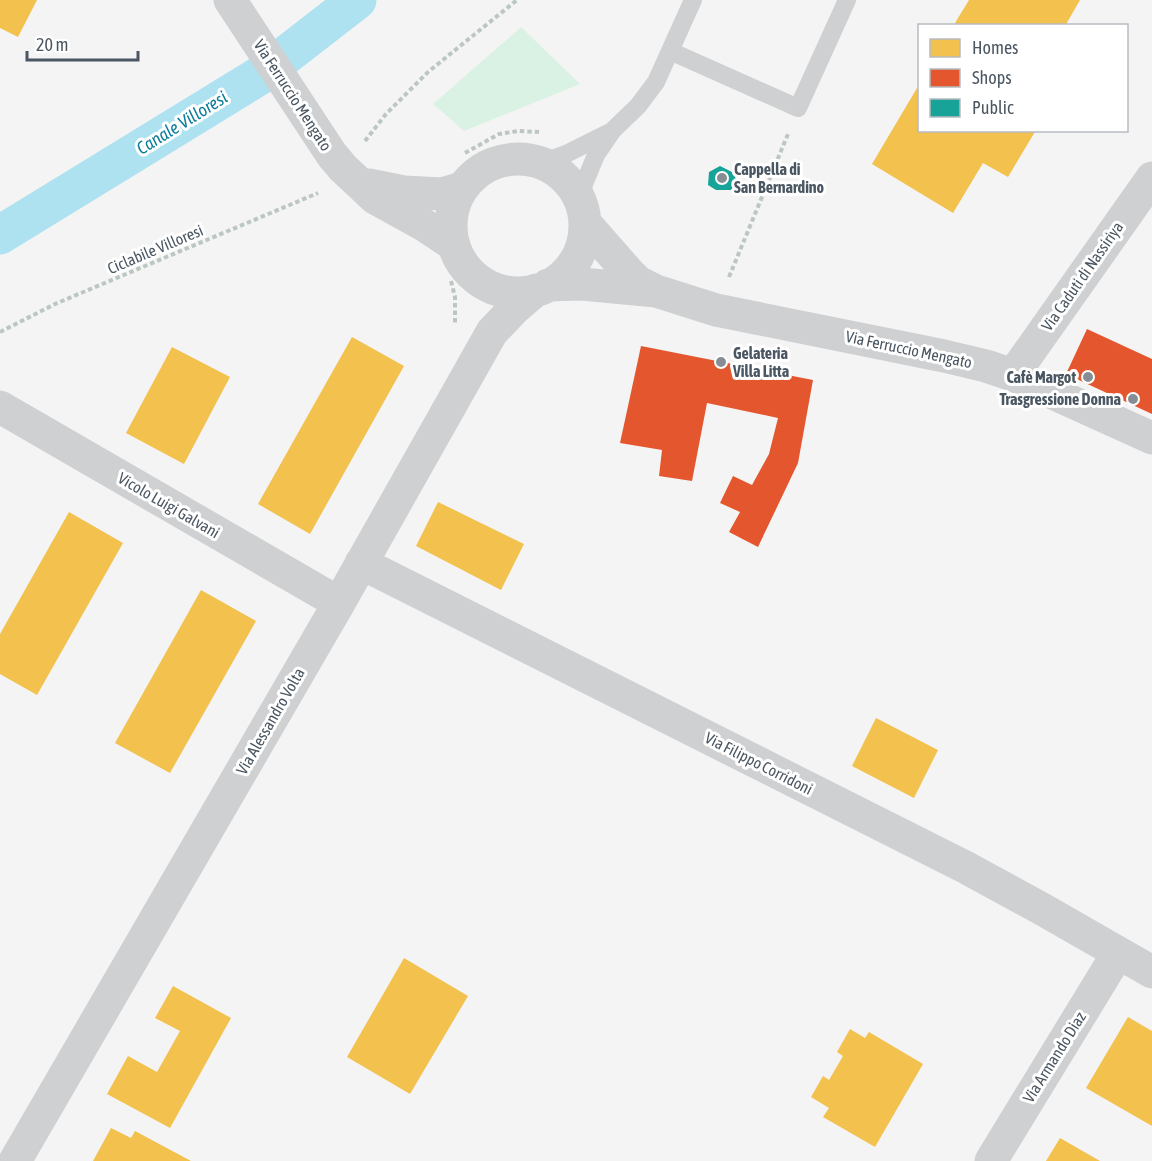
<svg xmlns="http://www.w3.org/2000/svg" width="1152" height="1161" font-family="'Asap Condensed',sans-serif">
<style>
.green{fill:#d9f2e3}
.homes{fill:#f2c14e}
.shops{fill:#e4572e}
.public{fill:#17a398}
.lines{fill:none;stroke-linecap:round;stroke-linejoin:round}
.canal{stroke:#aee2f0;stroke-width:39}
.path{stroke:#bcc7c4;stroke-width:4;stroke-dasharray:4.5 3;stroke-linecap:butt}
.service{stroke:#ced0d2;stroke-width:18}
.minor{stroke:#ced0d2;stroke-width:33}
.poi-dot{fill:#868d94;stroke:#fff;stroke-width:2}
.labels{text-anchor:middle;stroke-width:6;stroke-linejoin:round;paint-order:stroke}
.street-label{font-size:16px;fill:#4a5661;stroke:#fff}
.poi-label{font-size:16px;font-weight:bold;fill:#4a5661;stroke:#fff;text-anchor:start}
.water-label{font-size:18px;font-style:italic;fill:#0c7c9b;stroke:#fff}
</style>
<rect width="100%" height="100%" fill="#f4f4f4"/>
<path class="green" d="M521 27 580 84 464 131 433 104Z"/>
<path class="homes" d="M0 0H37L18 37 0 28Z
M969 0H1080L1065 26H958L955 23Z
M917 88 920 90V130H1036L1008 177 983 163 953 213 872 164Z
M352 337 404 366 310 534 258 504Z
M172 347 230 377 184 464 126 433Z
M438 502 524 544 501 590 416 546Z
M69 512 123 543 37 695 0 674V634Z
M201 590 256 621 170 773 115 743Z
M876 718 938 750 914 798 852 766Z
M404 958 468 996 410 1094 347 1057Z
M173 986 231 1018 170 1128 107 1094 128 1056 157 1072 180 1031 155 1018Z
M1128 1017 1152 1031V1126L1086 1088Z
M850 1029 865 1038 869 1032 923 1064 875 1147 823 1117 829 1108 811 1097 823 1076 829 1080 843 1056 837 1052Z
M111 1128 131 1138 135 1131 191 1161H93Z
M1060 1138 1100 1161H1046Z"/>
<path class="shops" d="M1087 329 1152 359V414L1066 374Z
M641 346 813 380 798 463 758 547 729 532 740 512 720 503 733 476 752 485 769 454 778 418 707 403 692 481 659 476 662 450 620 443Z"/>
<path class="public" d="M720 166 734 173 737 183 731 190H716L708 185 709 172Z"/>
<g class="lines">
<path class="canal" d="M0 235 259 76 357 0"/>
<path class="path" d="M365 141 386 114 428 72 517 0
M465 153 499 134 518 131 539 132
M729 277 788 134
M451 281 455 297V324
M0 332 55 304 318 193"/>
<path class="service" d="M693 0 670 51 798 108 847 0
M541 163 566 154 608 133
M580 201 584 184 596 155 613 130 638 106 656 82 670 51"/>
<path class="minor" d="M230 0 332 155 343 168 375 198 424 225 454 245
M451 226a67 67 0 1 1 134 0a67 67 0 1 1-134 0Z
M369 185 404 192 442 194 462 188
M585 223 629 273 638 282 656 291
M548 285 582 284 656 291 716 310 944 356 986 366 1013 375 1152 438
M1013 375 1152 178
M0 407 339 603
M361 563 965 867 1042 909 1152 972
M15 1161 339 603 492 332 514 309 536 290
M991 1161 1118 953"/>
</g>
<g class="poi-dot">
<circle cx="722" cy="178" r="6"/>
<circle cx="721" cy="362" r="6"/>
<circle cx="1088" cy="377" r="6"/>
<circle cx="1133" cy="399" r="6"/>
</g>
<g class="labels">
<g class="street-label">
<text transform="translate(293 95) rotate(57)" y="6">Via Ferruccio Mengato</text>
<text transform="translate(155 249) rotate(-23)" y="6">Ciclabile Villoresi</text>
<text transform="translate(1082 276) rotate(-55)" y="6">Via Caduti di Nassiriya</text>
<text transform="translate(909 349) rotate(12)" y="6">Via Ferruccio Mengato</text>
<text transform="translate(169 505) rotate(30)" y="6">Vicolo Luigi Galvani</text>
<text transform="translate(270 721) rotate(-60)" y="6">Via Alessandro Volta</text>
<text transform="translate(759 763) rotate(27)" y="6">Via Filippo Corridoni</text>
<text transform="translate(1054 1057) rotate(-58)" y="6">Via Armando Diaz</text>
</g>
<g class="poi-label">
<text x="734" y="175">Cappella di<tspan x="734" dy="18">San Bernardino</tspan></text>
<text x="733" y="359">Gelateria<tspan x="733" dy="18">Villa Litta</tspan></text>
<text x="1076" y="383" text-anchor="end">Cafè Margot</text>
<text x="1121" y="405" text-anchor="end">Trasgressione Donna</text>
</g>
<g class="water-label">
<text transform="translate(182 123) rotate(-32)" y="6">Canale Villoresi</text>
</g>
</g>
<rect x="918" y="24" width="210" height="108" fill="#ffffff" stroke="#b7bbc0" stroke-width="1.5"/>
<rect x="930" y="39" width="30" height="18" fill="#f2c14e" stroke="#b7bbc0" stroke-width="1.5"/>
<text x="972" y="54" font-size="18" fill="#4a5661">Homes</text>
<rect x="930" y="69" width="30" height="18" fill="#e4572e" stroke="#b7bbc0" stroke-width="1.5"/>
<text x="972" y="84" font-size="18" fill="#4a5661">Shops</text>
<rect x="930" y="99" width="30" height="18" fill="#17a398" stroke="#b7bbc0" stroke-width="1.5"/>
<text x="972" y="114" font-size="18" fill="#4a5661">Public</text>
<path d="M27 51v9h111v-9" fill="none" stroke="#4a5661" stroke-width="3"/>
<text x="36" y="51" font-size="18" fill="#4a5661" stroke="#ffffff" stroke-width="4.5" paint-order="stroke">20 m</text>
</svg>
